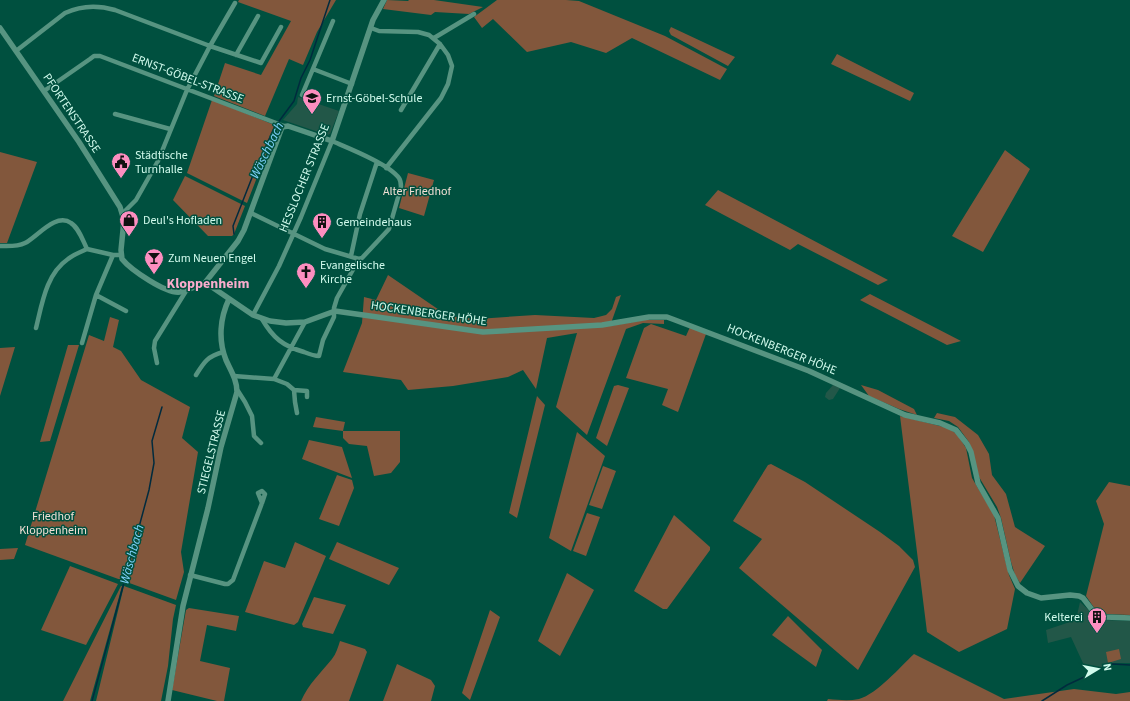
<svg xmlns="http://www.w3.org/2000/svg" width="1130" height="701" font-family="'Source Sans 3',sans-serif">
<style>
.built{fill:#225748}
.green{fill:#82573c}
.lines{fill:none;stroke-linecap:round;stroke-linejoin:round}
.stream{stroke:#002b3e;stroke-width:1.5}
.minor{stroke:#579481;stroke-width:4.5}
.tertiary{stroke:#579481;stroke-width:5.5}
.labels{text-anchor:middle;stroke-width:3;stroke-linejoin:round;paint-order:stroke}
.street-label{font-size:12px;fill:#d1fbed;stroke:#00503f}
.poi-label{font-size:12px;fill:#d1fbed;stroke:#00503f;text-anchor:start}
.park-label{font-size:12px;fill:#f2e0d5;stroke:#00503f}
.water-label{font-size:13px;font-style:italic;fill:#80d2fc;stroke:#00503f}
.quarter-label{font-size:14px;font-weight:bold;fill:#faaccd;stroke:#00503f}
</style>
<rect width="100%" height="100%" fill="#00503f"/>
<path class="built" d="M298 97 339 111 330 134 327 135 283 120 297 104Z
M833 385 840 388 833 399 829 400 825 397 826 393Z
M1080 602 1095 616 1105 620 1130 621V663H1112L1088 674 1071 637 1048 643 1046 630 1076 620Z"/>
<path class="green" d="M239 0H336L317 32 303 65 289 59 265 116 214 96 225 63 261 75 291 21 238 2Z
M387 0 408 1 409 0H434L483 7 469 14 435 12 431 15 383 9Z
M497 0H566L579 1 665 36 727 69 720 80 632 38 606 53 571 42 527 52 493 19 482 28 474 17Z
M671 27 735 57 728 66 671 35 669 31Z
M837 54 914 93 910 101 831 64Z
M212 100 277 126 247 203 187 173Z
M1005 150 1030 169 983 252 952 236Z
M0 152 37 162 7 243H0Z
M408 173 434 180 424 216 399 208Z
M185 176 245 206 234 234 232 236H208L173 200Z
M718 190 888 280 878 285 798 244 790 250 705 205Z
M388 275 448 316 477 319 535 315 594 318 606 315 612 309 616 297 621 295 610 326 644 320H664V324L643 323 626 329 587 435 556 407 577 333 547 338 536 389 523 370 508 377 453 386 408 390 401 380 343 372 362 323 364 297 376 300Z
M870 294 961 341 947 345 860 300Z
M110 317 119 320 113 347 121 351 141 380 190 407 182 438 198 452 181 552 184 572 176 600 25 545 89 335 104 341Z
M651 324 686 336 690 327 706 334 678 412 662 405 668 389 626 378 644 328Z
M68 345H79L50 441 40 442Z
M15 347 0 396V348Z
M618 385 629 388 607 446 596 438 614 386Z
M861 385 878 390 914 409 917 415 899 409 869 396Z
M537 396 545 405 517 518 509 513Z
M937 413 955 417 978 435 989 454 992 475 1006 494 1015 527 1045 546 1020 583 1015 575 1011 562 1001 518 997 507 979 477 969 442 958 427 949 421 934 418Z
M900 416 948 428 957 434 966 448 972 478 994 515 1009 575 1015 589 1007 629 959 652 927 632Z
M316 417 345 422 343 431H400V462L391 473 374 476 367 446 349 444 343 438V431L313 427Z
M577 432 605 456 571 551 549 538Z
M309 440 342 447 352 478 302 459Z
M771 464 805 482 880 532 899 546 913 560 915 567 858 670 739 568 762 539 733 521 768 465Z
M603 466 616 471 602 509 589 505Z
M337 475 352 480 354 488 339 526 319 519Z
M1109 482 1130 486V615L1106 614 1095 609 1086 596 1104 524 1096 501Z
M587 513 600 517 586 556 573 551Z
M674 515 710 547V550L667 609H663L634 591Z
M295 542 326 556 298 622 294 625 245 612 264 561 285 568Z
M337 542 399 568 389 585 329 559Z
M18 548 14 559 0 560V549Z
M70 566 118 584 86 645 41 630Z
M567 573 594 590 560 656 538 641Z
M121 586H122L90 701H63Z
M124 586 176 605 173 619 168 666 161 701H96Z
M314 597 346 605 333 634 303 627 302 624Z
M189 608 239 616 236 631 207 625 200 661 230 668 224 701H217L172 690 186 610Z
M490 610 500 617 470 700 462 693Z
M788 616 822 650 816 667 772 635Z
M340 641 365 649 367 652 349 701H301C309 683 320 674 332 659 336 654 338 647 340 641Z
M1119 649 1121 659 1108 663 1106 652Z
M914 654 1004 699 1074 689 1116 694 1130 692V701H827L828 699C839 700 849 701 859 699 877 694 900 667 914 654Z
M397 664 431 680 435 686 431 701H383Z"/>
<g class="lines">
<path class="stream" d="M234 234 233 226 253 175 274 128 294 101 301 78 310 60 330 0
M92 701 149 490 154 463 152 441 162 407
M1042 701 1067 685 1112 664 1130 665"/>
<path class="minor" d="M371 28 379 31 418 32 429 35 440 44 448 55 452 66 448 84 441 98 386 168
M434 38 474 14
M16 51 65 13C82 5 98 5 115 10L210 46 261 63 281 27
M236 55 258 16
M313 69 352 84
M44 91 90 59 94 56H100L284 126
M302 95 333 21
M396 98 405 103
M401 110 440 44
M115 114 170 129
M123 213 136 200 158 161 187 90 210 46 235 3
M251 213 325 249 359 259
M0 246C9 246 17 247 25 243 37 237 56 212 71 223 79 228 83 241 87 249L113 255H121
M351 256 360 214 377 162
M96 295 126 311
M253 315 279 266 301 217 332 141C348 148 389 164 399 178 401 181 401 184 401 187L389 229 362 258 359 259 337 298 334 308V317L323 340 319 356C314 356 309 354 304 352 283 346 273 338 262 319
M36 328C42 304 46 274 68 259 74 254 81 252 87 249
M82 343 96 295 113 255
M157 363 154 348 155 341 186 291
M196 375C204 362 208 356 223 352
M234 376 274 379 287 384 294 390 295 402 297 413
M274 379 305 322
M294 390 307 391V397
M238 391 245 402 252 416 254 436 261 443
M190 575 225 584H228L233 580 262 503 265 494 262 491 258 493 262 503"/>
<path class="tertiary" d="M0 28 79 142 120 207 124 220 121 250 122 259C131 270 166 294 180 292 191 290 198 283 209 285L253 315 270 321 286 323 305 322 335 311 483 332 602 325 649 317H667L675 320 809 371 905 415 940 423 956 430 967 444 971 452 978 483 998 518 1010 570 1018 586 1027 593 1041 598 1070 595 1079 596 1083 598 1093 611 1100 615 1106 617 1130 618
M204 284 238 241 244 230 282 127 288 126 332 141 373 20 384 0
M168 701 183 606 208 508 221 447 237 392C237 380 231 371 226 360 218 340 220 318 229 299"/>
</g>
<defs>
<symbol id="school-pin" viewBox="-11 -11 22 30"><path d="M0 17L-7.5 6A9.5 9.5 0 1 1 7.5 6Z" fill="#fd8ec0" stroke="#00503f"/><path d="M0-5L7-2L0 1L-7-2ZM-4 1L0 2.5L4 1V4Q0 6-4 4Z" fill="#111"/></symbol>
<symbol id="civic-pin" viewBox="-11 -11 22 30"><path d="M0 17L-7.5 6A9.5 9.5 0 1 1 7.5 6Z" fill="#fd8ec0" stroke="#00503f"/><path d="M-.6-6.5H3V-4.5H.6V-3L4-1V1h2V6H-6V1h2V-1L-.6-3ZM-1.2 2.5V6h2.4V2.5Z" fill="#111"/></symbol>
<symbol id="shop-pin" viewBox="-11 -11 22 30"><path d="M0 17L-7.5 6A9.5 9.5 0 1 1 7.5 6Z" fill="#fd8ec0" stroke="#00503f"/><path d="M-5-2.5h2.3a2.7 3.5 0 0 1 5.4 0H5L5.5 6h-11ZM-1.5-2.5h3a1.5 2.3 0 0 0-3 0Z" fill="#111"/></symbol>
<symbol id="building-pin" viewBox="-11 -11 22 30"><path d="M0 17L-7.5 6A9.5 9.5 0 1 1 7.5 6Z" fill="#fd8ec0" stroke="#00503f"/><path d="M-4-6H4V6H1V3H-1V6H-4ZM-2.5-4.3h1.7v1.8h-1.7ZM.8-4.3h1.7v1.8H.8ZM-2.5-1h1.7V.8h-1.7ZM.8-1h1.7V.8H.8Z" fill="#111"/></symbol>
<symbol id="bar-pin" viewBox="-11 -11 22 30"><path d="M0 17L-7.5 6A9.5 9.5 0 1 1 7.5 6Z" fill="#fd8ec0" stroke="#00503f"/><path d="M-6-5H6L.8 .8V4.5H3.5V6h-7V4.5H-.8V.8Z" fill="#111"/></symbol>
<symbol id="church-pin" viewBox="-11 -11 22 30"><path d="M0 17L-7.5 6A9.5 9.5 0 1 1 7.5 6Z" fill="#fd8ec0" stroke="#00503f"/><path d="M-1.2-6h2.4v3.5h3.3v2.4h-3.3V6h-2.4V-.1h-3.3v-2.4h3.3Z" fill="#111"/></symbol>
</defs>
<g fill-rule="evenodd">
<use href="#school-pin" x="301" y="87" width="22" height="30"/>
<use href="#civic-pin" x="110" y="151" width="22" height="30"/>
<use href="#shop-pin" x="118" y="209" width="22" height="30"/>
<use href="#building-pin" x="311" y="211" width="22" height="30"/>
<use href="#bar-pin" x="143" y="247" width="22" height="30"/>
<use href="#church-pin" x="295" y="261" width="22" height="30"/>
<use href="#building-pin" x="1086" y="606" width="22" height="30"/>
</g>
<g class="labels">
<g class="street-label">
<text transform="translate(188 78) rotate(21)" y="4">ERNST-GÖBEL-STRASSE</text>
<text transform="translate(72 113) rotate(56)" y="4">PFORTENSTRASSE</text>
<text transform="translate(304 178) rotate(-68)" y="4">HESSLOCHER STRASSE</text>
<text transform="translate(429 313) rotate(8)" y="4">HOCKENBERGER HÖHE</text>
<text transform="translate(782 349) rotate(22)" y="4">HOCKENBERGER HÖHE</text>
<text transform="translate(211 452) rotate(-76)" y="4">STIEGELSTRASSE</text>
</g>
<g class="poi-label">
<text x="326" y="102">Ernst-Göbel-Schule</text>
<text x="135" y="159">Städtische<tspan x="135" dy="14">Turnhalle</tspan></text>
<text x="143" y="224">Deul's Hofladen</text>
<text x="336" y="226">Gemeindehaus</text>
<text x="168" y="262">Zum Neuen Engel</text>
<text x="320" y="269">Evangelische<tspan x="320" dy="14">Kirche</tspan></text>
<text x="1083" y="621" text-anchor="end">Kelterei</text>
</g>
<g class="park-label">
<text x="417" y="195">Alter Friedhof</text>
<text x="53" y="520">Friedhof<tspan x="53" dy="14">Kloppenheim</tspan></text>
</g>
<g class="water-label">
<text transform="translate(266 150) rotate(-64)" y="5">Wäschbach</text>
<text transform="translate(131 554) rotate(-75)" y="5">Wäschbach</text>
</g>
<g class="quarter-label">
<text x="208" y="288">Kloppenheim</text>
</g>
</g>
<g transform="translate(1098 669) rotate(80)" stroke="#00503f" stroke-width="3" paint-order="stroke">
<path d="M0-3L7 15L0 10L-7 15Z" fill="#d1fbed"/>
<text y="-6" font-size="11" font-weight="bold" text-anchor="middle" fill="#d1fbed">N</text>
</g>
</svg>
